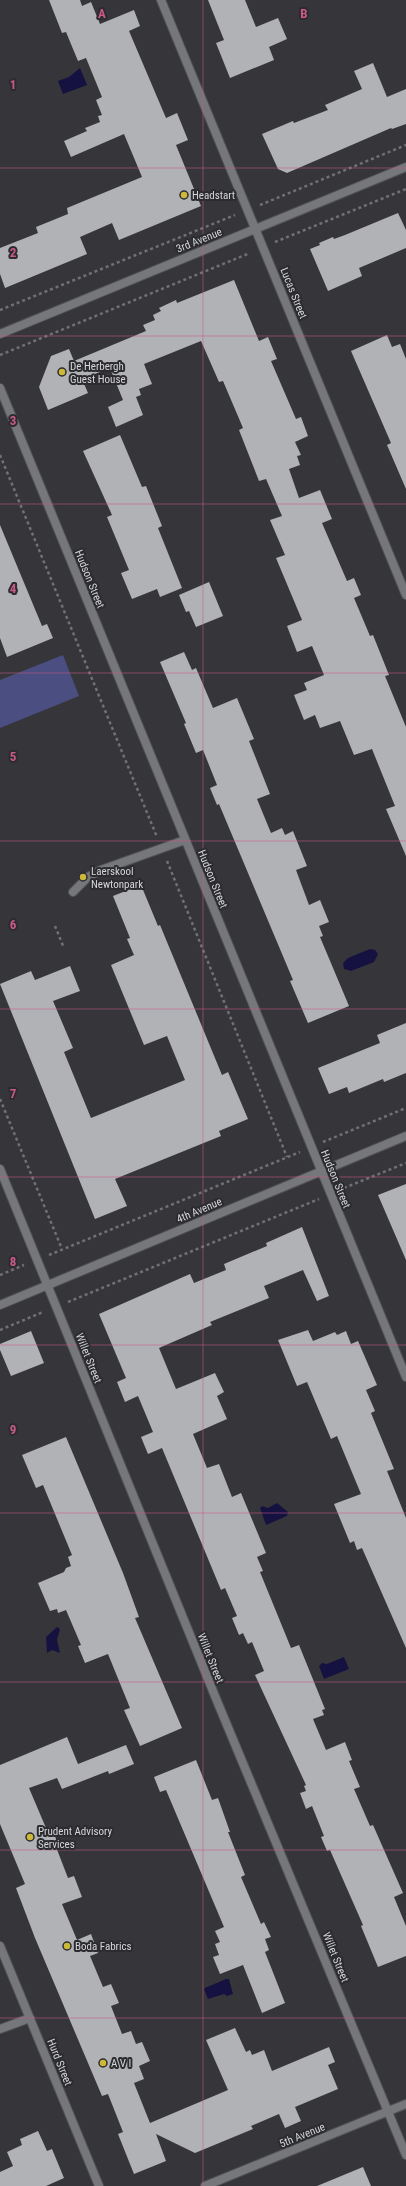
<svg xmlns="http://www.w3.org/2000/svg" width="406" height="2186" font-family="'Roboto Condensed',sans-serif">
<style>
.green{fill:#4a4e80}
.water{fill:#151241}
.building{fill:#b1b2b6}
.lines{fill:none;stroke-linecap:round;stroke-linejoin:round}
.service-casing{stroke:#515254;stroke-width:10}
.minor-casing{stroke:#515254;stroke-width:10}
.tertiary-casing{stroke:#515254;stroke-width:10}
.path{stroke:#707174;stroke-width:2.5;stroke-dasharray:3 3;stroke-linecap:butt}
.service{stroke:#76777b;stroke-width:8}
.minor{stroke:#76777b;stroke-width:8}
.tertiary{stroke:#76777b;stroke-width:8}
.grid{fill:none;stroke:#c95a87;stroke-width:1;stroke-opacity:0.55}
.poi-dot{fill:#ceb837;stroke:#2c2c30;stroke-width:1.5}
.labels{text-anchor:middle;stroke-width:4;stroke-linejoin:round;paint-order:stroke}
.poi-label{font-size:11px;fill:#d5d6d8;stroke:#2c2c30;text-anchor:start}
.street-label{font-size:11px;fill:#d5d6d8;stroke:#2c2c30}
.grid-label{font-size:13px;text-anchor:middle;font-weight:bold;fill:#c95a87;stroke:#2c2c30;stroke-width:4;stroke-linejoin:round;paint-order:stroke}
</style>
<rect width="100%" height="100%" fill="#36363a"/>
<path class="green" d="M63 655 79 696 0 728V680Z"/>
<path class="water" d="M80 68 87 85 63 94 58 81 69 77Z
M370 949 375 950 378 954 374 962 351 971 344 969 343 963 348 958Z
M277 1503 288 1512 287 1516 266 1525 260 1508 262 1506 268 1508Z
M57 1627 60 1629 57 1640 60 1653 52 1650 47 1653 46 1637Z
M344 1657 349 1669 324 1679 319 1666 322 1663 327 1664Z
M226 1979H229L233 1994 227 1996 224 1994 208 1999 204 1989 205 1988Z"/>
<path class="building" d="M49 0H80L82 6 91 2 100 24 134 10 140 26 129 31 166 118 177 113 188 140 176 145 201 206 119 240 112 223 80 237 87 254 5 288 0 274V248L38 233 36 227 68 214 67 208 142 177 124 134 71 157 64 141 87 131 85 128 100 122 98 116 102 115 96 100 102 97 86 58 78 61 66 32 62 33Z
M208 0H245L256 27 278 18 287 39 269 47 274 60 230 78 216 43 224 40Z
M373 63 387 97 406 89V124L392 129 391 128 287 173 278 169 262 134 293 121 294 123 328 110 325 105 362 89 354 71Z
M398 213 406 230V248L359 268 362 276 328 291 310 249 320 245 319 243 333 237 334 239 345 235Z
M234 280 259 341 268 337 277 359 271 361 296 419 301 417 308 436 295 442 301 455 297 456 300 465 289 469 299 498 320 490 332 519 322 523 347 581 354 578 361 595 354 598 370 636 373 635 389 675 385 676 406 727V856L386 809 395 806 372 749 354 755 340 721 320 728 315 715 304 720 294 695 307 690 304 683 324 675 312 646 297 652 287 626 302 620 276 558 285 555 270 520 282 516 266 479 259 481 239 430 243 428 223 381 219 382 201 341 144 364 152 384 139 389 141 395 136 397 143 415 116 427 108 407 123 400 110 368 82 379 88 393 48 410 39 387 51 356 69 349 74 361 146 331 143 325 155 320 153 315 161 311 159 308 176 300 177 303Z
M387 335 392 347 400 344 406 359V489L387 445 391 443 351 351Z
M120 435 142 487 146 486 162 526 158 528 182 588 160 597 157 589 132 599 121 573 129 570 107 517 112 515 83 451Z
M0 525 42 626 47 624 53 638 7 657 0 638Z
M209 582 223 616 196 627 189 611 186 612 179 595Z
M184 652 192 670 196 668 213 708 237 698 254 739 249 741 270 794 257 799 271 833 282 828 285 835 293 831 307 866 296 870 309 905 320 900 329 922 319 926 323 936 320 937 349 1006 308 1023 290 981 293 980 219 804 217 805 210 788 217 785 203 750 196 753 184 724 186 723 160 662Z
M141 885 158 926 160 925 222 1075 228 1072 248 1119 219 1131 221 1136 115 1179 127 1206 95 1219 0 984 31 971 35 980 70 966 80 991 53 1001 73 1048 64 1052 91 1118 185 1080 167 1036 144 1045 111 965 134 955 127 939 130 938 113 896Z
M406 1023V1073L384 1082 383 1079 349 1093 347 1087 329 1094 318 1068 380 1043 377 1035Z
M406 1184V1260L378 1195Z
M302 1227 329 1296 317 1301 303 1270 264 1286 269 1298 210 1322 212 1325 159 1348 176 1389 215 1373 224 1392 217 1396 227 1419 193 1434 207 1468 219 1464 232 1497 241 1493 266 1553 257 1557 263 1571 260 1572 291 1648 299 1645 325 1709 322 1710 324 1715 313 1719 326 1750 345 1742 352 1760 349 1761 360 1787 354 1789 370 1826 373 1825 403 1893 394 1897 406 1926V1956L378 1967 361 1926 363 1925 330 1850 327 1851 321 1837 324 1836 312 1806 306 1809 300 1793 306 1791 304 1786 306 1785 255 1675 264 1671 252 1642 248 1644 243 1633 239 1635 232 1618 237 1616 225 1588 221 1590 162 1448 148 1454 141 1437 153 1432 138 1396 125 1402 117 1382 126 1378 99 1314 190 1274 194 1283 226 1270 224 1264 267 1246 266 1243Z
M308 1330 313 1341 335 1332 337 1335 346 1331 351 1344 358 1341 377 1385 366 1390 375 1411 371 1413 394 1469 387 1471 406 1518V1648L362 1548 357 1550 354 1541 350 1543 334 1504 361 1494 337 1436 331 1439 307 1382 297 1386 278 1340Z
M31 1331 44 1363 11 1376 0 1350V1344Z
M66 1437 123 1573 139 1617 135 1618 182 1728 140 1746 124 1710 130 1708 108 1654 85 1663 78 1646 81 1645 66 1610 58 1613 57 1609 50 1611 38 1583 64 1572 66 1568 71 1566 68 1557 72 1555 43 1485 36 1488 22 1455Z
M67 1737 78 1764 126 1745 134 1764 109 1774 108 1771 62 1789 57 1778 29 1788 46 1828 51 1827 59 1846 56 1847 68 1878 74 1876 82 1897 62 1904 77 1940 91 1934 98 1953 90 1956 103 1987 111 1984 119 2003 111 2006 122 2034 131 2031 136 2044 142 2042 150 2061 139 2066 144 2079 134 2083 150 2123 228 2090 206 2040 235 2028 246 2052 250 2050 252 2055 264 2050 272 2071 329 2047 335 2062 328 2065 338 2089 295 2107 301 2121 285 2128 279 2114 251 2126 253 2129 195 2153 156 2134 166 2161 134 2174 118 2134 123 2132 108 2094 102 2096 35 1938 16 1888 25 1884 0 1824V1765Z
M196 1760 212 1800 218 1798 230 1832H228L245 1875 241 1877 261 1924 264 1922 271 1937 265 1939 269 1950 265 1952 285 2003 262 2013 243 1965 220 1974 213 1957 219 1955 215 1944 220 1942 215 1931 224 1927 166 1790 160 1792 154 1777Z
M38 2131 47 2151 52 2149 64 2178 46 2186H0V2172L13 2166 7 2152 22 2145 20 2139Z
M363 2167 371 2186H317Z"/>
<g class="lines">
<defs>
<path id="service" d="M73 892 88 877 101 870 185 840
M0 2029 30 2018"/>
<path id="minor" d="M161 0 406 595
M0 388 406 1377
M0 1169 217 1701 406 2155
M0 1305 406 1136
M0 1946 99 2186
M205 2186 406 2104"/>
<path id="tertiary" d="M0 334 406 167"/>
</defs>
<use href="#service" class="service-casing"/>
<use href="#minor" class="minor-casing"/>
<use href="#tertiary" class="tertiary-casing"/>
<path class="path" d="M260 205 406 145
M275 242 406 189
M0 310 235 215
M0 355 250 253
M0 455 157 837
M167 861 287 1157
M55 926 64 948
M0 1099 62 1249
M323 1142 406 1108
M344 1188 406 1163
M49 1255 300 1152
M0 1275 24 1265
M68 1302 319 1199
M0 1330 43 1312"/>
<use href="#service" class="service"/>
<use href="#minor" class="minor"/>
<use href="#tertiary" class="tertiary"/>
</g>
<path class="grid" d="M203 0V2186M0 168H406M0 336H406M0 504H406M0 673H406M0 841H406M0 1009H406M0 1177H406M0 1345H406M0 1513H406M0 1682H406M0 1850H406M0 2018H406"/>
<g class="poi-dot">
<circle cx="184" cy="195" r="4"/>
<circle cx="62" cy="372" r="4"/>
<circle cx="83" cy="877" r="4"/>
<circle cx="30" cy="1837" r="4"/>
<circle cx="67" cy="1946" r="4"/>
<circle cx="103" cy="2063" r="4"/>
</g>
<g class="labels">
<g class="poi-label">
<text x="192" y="199">Headstart</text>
<text x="70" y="370">De Herbergh<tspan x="70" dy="13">Guest House</tspan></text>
<text x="91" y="875">Laerskool<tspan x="91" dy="13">Newtonpark</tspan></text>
<text x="38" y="1835">Prudent Advisory<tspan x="38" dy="13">Services</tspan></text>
<text x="75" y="1950">Boda Fabrics</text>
<text x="111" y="2067">A V I</text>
</g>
<g class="street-label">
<text transform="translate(199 240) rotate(-22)" y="4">3rd Avenue</text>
<text transform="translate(294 293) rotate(68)" y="4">Lucas Street</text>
<text transform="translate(90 579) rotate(68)" y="4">Hudson Street</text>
<text transform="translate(213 879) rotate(68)" y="4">Hudson Street</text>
<text transform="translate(336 1179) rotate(68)" y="4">Hudson Street</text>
<text transform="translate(199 1210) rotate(-23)" y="4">4th Avenue</text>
<text transform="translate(89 1358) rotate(68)" y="4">Willet Street</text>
<text transform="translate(211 1658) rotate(68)" y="4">Willet Street</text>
<text transform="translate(336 1957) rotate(68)" y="4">Willet Street</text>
<text transform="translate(60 2062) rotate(68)" y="4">Hurd Street</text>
<text transform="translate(302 2135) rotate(-22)" y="4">5th Avenue</text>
</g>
</g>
<g class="grid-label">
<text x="102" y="18">A</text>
<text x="304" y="18">B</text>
<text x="13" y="89">1</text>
<text x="13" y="257">2</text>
<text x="13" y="425">3</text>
<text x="13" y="593">4</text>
<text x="13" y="761">5</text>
<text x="13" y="929">6</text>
<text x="13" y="1098">7</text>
<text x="13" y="1266">8</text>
<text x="13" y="1434">9</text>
</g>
</svg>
